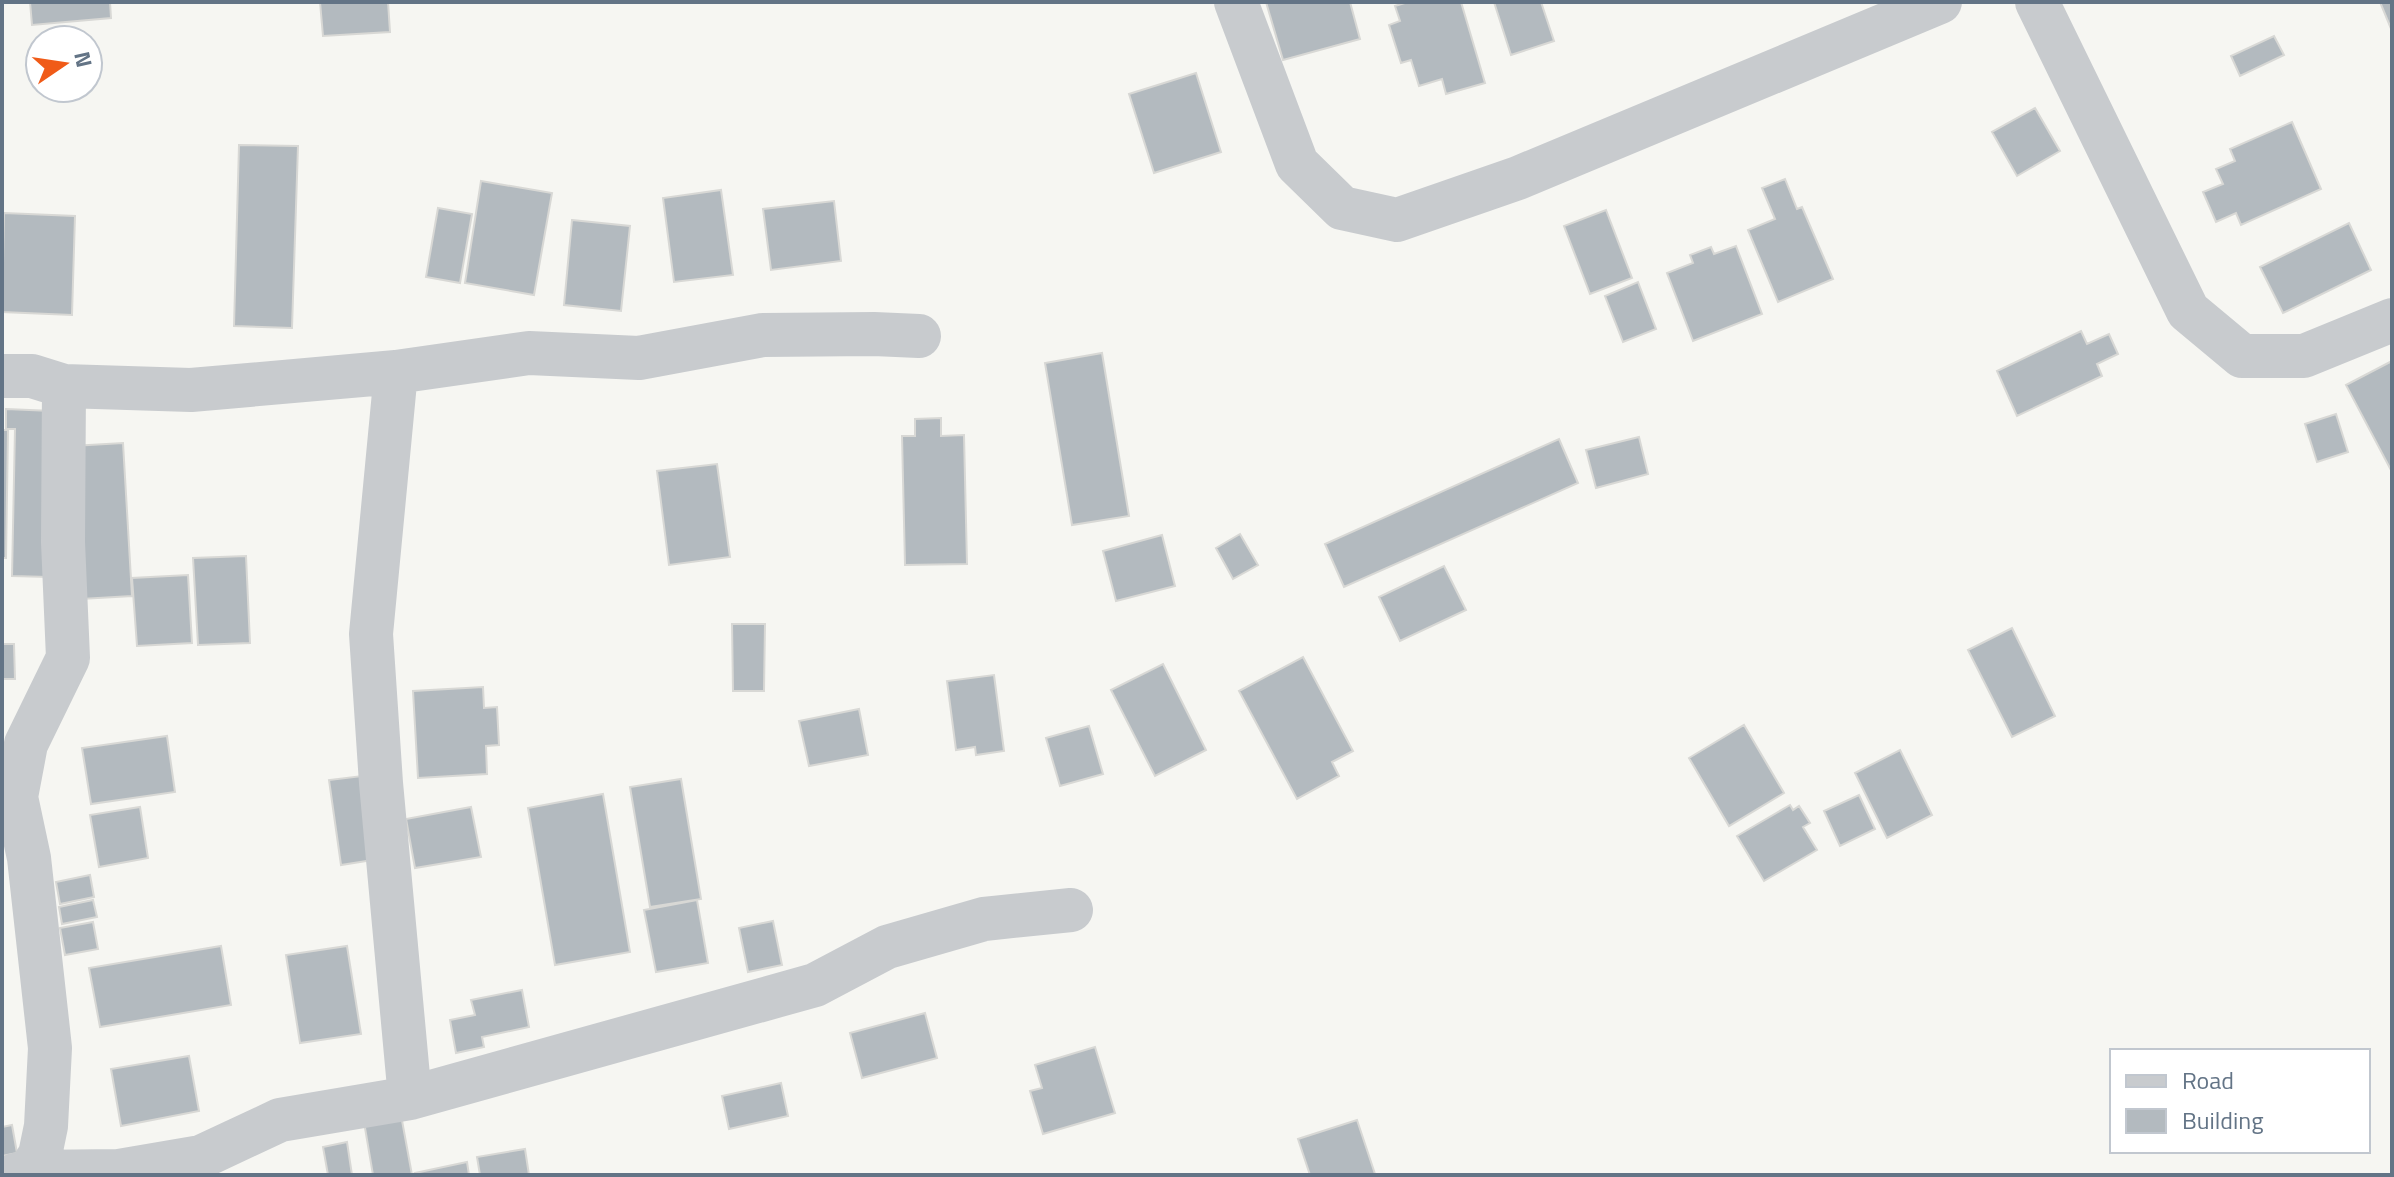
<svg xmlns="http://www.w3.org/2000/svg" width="2394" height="1177" font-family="'Titillium Web',sans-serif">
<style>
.building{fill:#b3babf;stroke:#d8d8d5;stroke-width:2}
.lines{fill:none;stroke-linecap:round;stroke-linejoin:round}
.minor{stroke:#c8cbce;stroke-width:44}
</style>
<rect width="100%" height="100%" fill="#f6f6f2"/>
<path class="building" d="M30 2H110L111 18 32 25Z
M320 2H388L390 32 323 36Z
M1266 2H1350L1360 39 1283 60Z
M1408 2H1461L1485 83 1446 94 1442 79 1419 86 1411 60 1401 63 1389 25 1400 21 1395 6Z
M1494 2H1541L1554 41 1511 55Z
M2380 2H2392V31Z
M2274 36 2284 55 2240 76 2231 56Z
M1196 73 1221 152 1154 173 1129 94Z
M2035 108 2060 151 2017 176 1992 132Z
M2292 122 2321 189 2241 225 2236 213 2216 222 2203 192 2223 184 2216 169 2235 161 2230 149Z
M239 145 298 146 292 328 234 326Z
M1785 179 1797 209 1802 207 1833 279 1778 302 1748 230 1775 219 1762 188Z
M481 181 552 193 534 295 465 283Z
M721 190 733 275 674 282 663 198Z
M834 201 841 261 771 270 763 209Z
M438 208 472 214 460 283 426 277Z
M1606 210 1632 278 1590 294 1564 226Z
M4 213 75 216 72 315 2 312Z
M572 220 630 226 621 311 564 305Z
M2349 223 2371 270 2283 313 2260 267Z
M1736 246 1762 314 1693 341 1667 273 1693 263 1690 255 1711 247 1714 254Z
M1638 282 1656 329 1623 342 1605 296Z
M2081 331 2087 344 2109 334 2118 354 2097 364 2102 376 2017 416 1997 371Z
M1102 353 1129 516 1072 525 1045 363Z
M2392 361V472L2346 385Z
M6 409 52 411 49 577 12 576 15 429H6Z
M2336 414 2348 452 2317 462 2305 424Z
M941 418V436L964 435 967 564 905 565 902 436H915V419Z
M2 430H8L6 558H2Z
M1639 437 1648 474 1596 488 1586 450Z
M1559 439 1578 483 1344 587 1325 544Z
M123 443 132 596 81 599 72 446Z
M717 464 730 557 669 565 657 471Z
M1240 534 1258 565 1233 579 1216 548Z
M1162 535 1175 586 1116 601 1103 551Z
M246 556 250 643 198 645 193 558Z
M1444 566 1466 610 1400 641 1379 597Z
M188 575 192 643 137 646 132 578Z
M732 624H765L764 691H733Z
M2012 628 2055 716 2012 737 1968 650Z
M2 644H14L15 679H2Z
M1303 657 1353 751 1332 762 1339 776 1297 799 1239 691Z
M1163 664 1206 750 1155 776 1111 690Z
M994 675 1004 751 976 755 975 747 956 750 947 681Z
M483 687 484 708 497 707 499 745 486 746 487 774 418 778 413 691Z
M859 709 868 755 809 766 799 721Z
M1744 725 1784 793 1729 826 1689 758Z
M1089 726 1103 774 1060 786 1046 738Z
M167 736 175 792 91 804 82 748Z
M1900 750 1932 815 1887 838 1855 773Z
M362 776 373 860 341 865 329 780Z
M681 779 701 899 650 907 630 787Z
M603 794 630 952 555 965 528 808Z
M1859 795 1875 829 1840 846 1824 811Z
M1790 805 1793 810 1799 806 1810 823 1803 827 1817 850 1764 881 1737 836Z
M140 807 148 858 99 867 90 815Z
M471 807 481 857 415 868 406 819Z
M90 875 94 897 60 904 56 882Z
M93 900 97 917 62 924 59 907Z
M697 900 708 963 656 972 644 910Z
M773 921 782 965 748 972 739 928Z
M93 922 98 949 65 955 60 928Z
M221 946 231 1005 100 1027 89 968Z
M347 946 361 1034 300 1043 286 955Z
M522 990 529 1027 482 1037 484 1047 456 1053 450 1020 475 1015 471 1000Z
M925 1013 937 1058 862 1078 850 1033Z
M1095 1047 1115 1113 1043 1134 1030 1091 1042 1088 1035 1065Z
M189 1056 199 1111 121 1126 111 1069Z
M781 1083 788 1116 729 1129 722 1096Z
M401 1115 412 1175H373L364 1122Z
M1357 1120 1375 1174 1310 1175 1298 1139Z
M12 1125 17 1153 2 1156V1127Z
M347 1142 352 1175H328L323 1147Z
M525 1149 529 1175H480L477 1157Z
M467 1162 469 1175H416L415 1173Z"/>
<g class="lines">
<path class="minor" d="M1236 2 1297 164 1342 208 1397 220 1518 178 1940 2
M2037 2 2188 311 2242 356H2304L2392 320
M396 372 371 634 381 783 410 1098
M2 376H32L64 386 191 390 396 372 529 353 639 358 763 335 874 334 919 336
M29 1172 119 1171 201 1157 280 1120 410 1098 815 985 887 947 984 919 1071 910
M15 1175 29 1172 40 1155 46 1126 50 1048 29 858 16 797 26 744 68 658 63 542 64 386"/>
</g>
<rect width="2394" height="1177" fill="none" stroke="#637486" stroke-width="8"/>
<rect x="2110" y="1049" width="260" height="104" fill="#ffffff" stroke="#c1c7cf" stroke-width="2"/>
<rect x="2126" y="1075" width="40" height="12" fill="#c8cbce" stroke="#c1c7cf" stroke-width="2"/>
<text x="2182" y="1089" font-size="24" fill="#637486">Road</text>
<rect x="2126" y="1109" width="40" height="24" fill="#b3babf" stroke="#c1c7cf" stroke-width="2"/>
<text x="2182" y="1129" font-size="24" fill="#637486">Building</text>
<g transform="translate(64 64) rotate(77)"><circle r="38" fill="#ffffff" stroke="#c1c7cf" stroke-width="2"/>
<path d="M0-6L14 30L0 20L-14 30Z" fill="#f05b18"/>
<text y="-12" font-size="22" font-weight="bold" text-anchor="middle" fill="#637486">N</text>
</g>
</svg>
